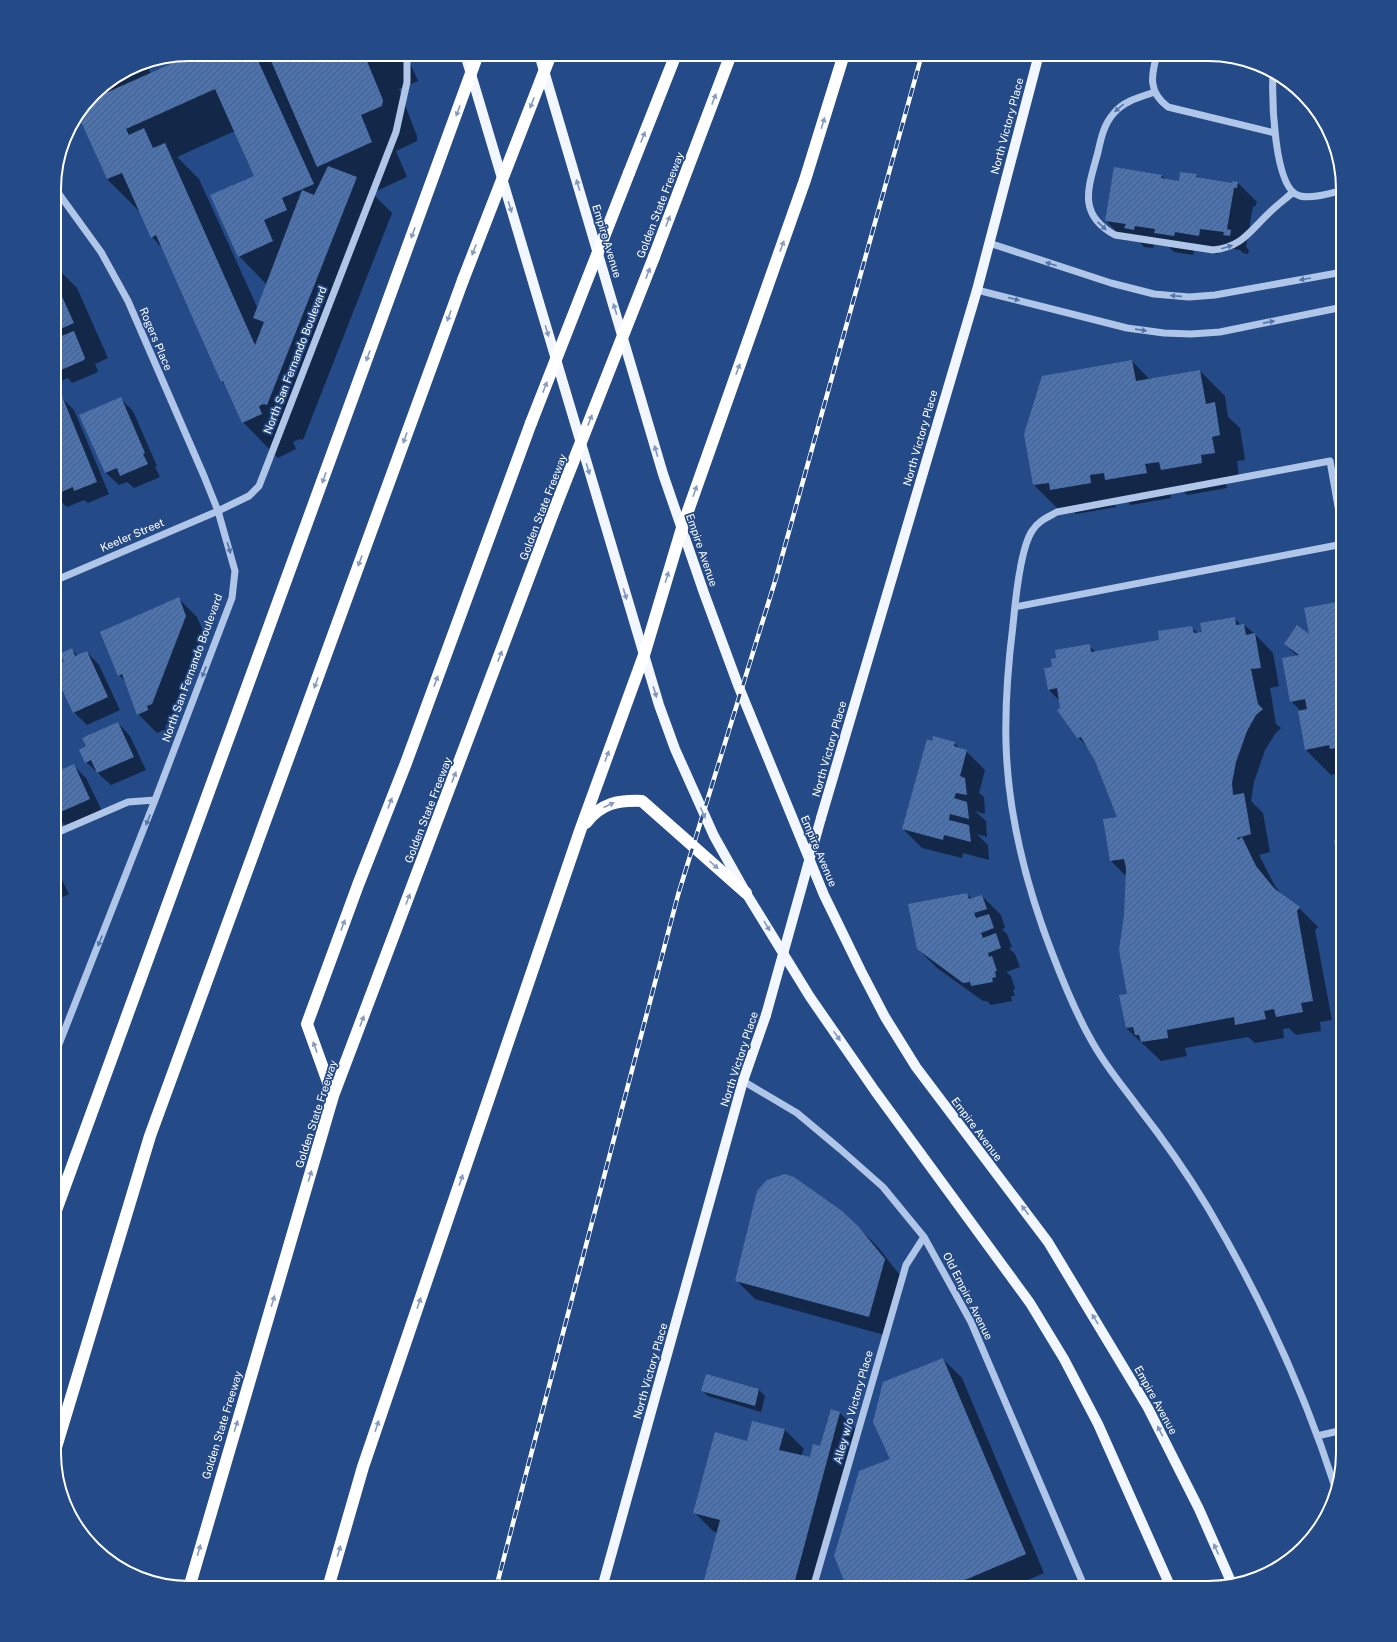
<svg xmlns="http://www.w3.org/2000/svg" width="1397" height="1642" font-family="'Public Sans',sans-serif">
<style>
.shadow{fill:#0007;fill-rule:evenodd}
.building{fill:url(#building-hatch)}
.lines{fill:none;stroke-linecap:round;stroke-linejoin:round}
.minor{stroke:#afc6e9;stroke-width:7}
.major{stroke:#f2f6fe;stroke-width:10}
.highway{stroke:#fff;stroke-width:12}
.rail-casing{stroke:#fff;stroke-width:4.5}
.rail{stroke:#244a87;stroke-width:3;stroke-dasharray:9;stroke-linecap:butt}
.major-bridge{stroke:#f2f6fe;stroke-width:10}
.highway-bridge{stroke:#fff;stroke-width:12}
.oneway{fill:#879bbd}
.oneway2{fill:#5575a9}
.oneway3{fill:#8197bd}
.labels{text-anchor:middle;stroke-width:3.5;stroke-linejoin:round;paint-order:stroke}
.street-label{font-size:11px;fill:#fff;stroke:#244a87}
.rim{fill:none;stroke:#fff;stroke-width:2}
</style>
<defs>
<pattern id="building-hatch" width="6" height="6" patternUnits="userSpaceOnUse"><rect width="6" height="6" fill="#4d73af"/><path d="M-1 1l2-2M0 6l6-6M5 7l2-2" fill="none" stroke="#4c5e79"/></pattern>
</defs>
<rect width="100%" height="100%" fill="#244a87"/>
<path class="shadow" d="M188 54H266L271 59 269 54H406L418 81 399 89 417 136V141L396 151 407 177 372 193 392 213 303 440 300 439 293 442 296 449 278 458 243 422 227 387 222 382 162 248 152 237 140 212 107 179 79 114 100 88 137 64 146 62 151 74 179 62 174 57ZM235 131 255 176 239 256 267 285 258 309 199 179 177 157Z
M1196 175 1199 178 1233 184 1238 183 1257 202 1255 207 1253 206 1246 247 1249 250 1248 254 1243 253 1240 250 1219 247 1217 254 1194 251 1193 255 1174 252 1169 247 1154 245 1153 248 1144 247 1140 242 1125 240 1106 221 1162 176 1166 180 1179 182Z
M54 265 77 288 108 358 95 364 98 371 96 373 72 383 68 378 54 384Z
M1132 361 1150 380 1200 371 1225 396 1228 417 1240 428 1245 460 1237 461 1239 477 1225 479 1227 488 1187 495 1179 487 1170 489 1171 498 1131 505 1124 498 1114 500 1116 507 1076 514 1069 508 1059 510 1034 485Z
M61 397 74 410 109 494 88 503 84 500 67 507 54 495V400Z
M120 398 133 411 157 466 155 467 160 477 134 488 127 482 119 485 106 473 81 416Z
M178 598 197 617 205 635 171 723 165 725 166 729 157 733 138 714 127 683 119 675Z
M1336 603 1343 610V772L1331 775 1306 750 1299 712H1302L1291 701 1297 656 1285 644 1310 636Z
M1234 618 1241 625H1244L1255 634 1273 653 1279 686 1270 688 1276 724 1281 728 1275 734 1265 750 1254 782 1251 801 1263 813 1270 852 1259 855 1275 886 1282 895 1299 908 1318 927 1315 930 1332 1020 1320 1022 1321 1031 1296 1035 1289 1028 1283 1029 1284 1038 1255 1043 1248 1037 1185 1048 1187 1056 1161 1061 1126 1028 1128 994 1125 915 1126 876 1111 861 1118 817 1096 760 1089 749 1078 737 1061 708 1060 701 1049 690 1054 667 1089 646 1096 652 1160 641 1191 627 1198 633H1203Z
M72 650 78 656 87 652 99 665 120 710 87 725 74 712 65 661Z
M54 722 61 737 54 740Z
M118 723 130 736 146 770 111 785 86 762Z
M932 742 954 743 961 749 966 751 985 770 979 793 984 797 985 814 975 811 986 821 987 837 977 834 988 845 989 860 963 853 962 858 922 848 903 829Z
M74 766 86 778 102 811 70 826 68 824 65 825 54 815V775Z
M54 864 69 894 54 901Z
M967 894 972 899 982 896 1001 915 1005 928 1002 929 1007 934 1012 947 1009 948 1015 954 1020 967 1006 972 1011 976 1015 989 1013 990 1015 996H1011L1012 1001 991 1005 987 1001H983L937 968 918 949Z
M54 921 59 931 54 933Z
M857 1226 877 1246 903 1279 888 1336 755 1299 736 1280Z
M943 1359 962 1378 1044 1573 1009 1588H849L891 1460Z
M707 1375 759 1390 765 1396 761 1412 708 1396 702 1390Z
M840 1413 859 1432 817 1588H703L718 1533 713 1531 694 1512 748 1442 785 1430 804 1449 801 1456 811 1458 821 1447Z"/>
<path class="building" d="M193 54H255L314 184 282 198 287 210 264 220 273 241 238 257 210 195 254 176 215 89 126 129 129 135 144 128 153 148 165 143 255 345 264 322 253 318 302 190 314 195 328 166 357 177 267 405 264 404 259 406 262 414 242 423 223 381 221 382 156 235 151 238 122 173 107 179 78 115 90 100Z
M268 54H364L383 100 382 106 361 115 372 142 317 167Z
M1114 167 1162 175 1161 178 1179 181 1180 172 1197 174 1196 177 1232 183V181L1238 182 1237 188H1234L1227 229 1231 230 1230 236 1223 235 1224 232 1200 229 1199 236 1175 232 1174 236 1154 233 1155 229 1135 226 1134 230 1124 228 1126 224 1105 221Z
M54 279 74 323 54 332Z
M74 331 85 358 84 360 59 371 54 361V339Z
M1132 360 1136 381 1200 370 1206 404 1215 402 1220 435 1212 437 1215 453 1201 455 1202 463 1161 470 1159 462 1145 464 1147 473 1105 480 1104 473 1090 475 1091 483 1050 490 1049 483 1033 485 1024 434 1042 376Z
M62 396 97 482 74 491 73 487 54 495V399Z
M121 397 145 453 143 454 148 464 120 476 117 468 105 473 79 415Z
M179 597 186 616 152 704 147 706 148 710 137 715 122 674 118 676 100 632Z
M1337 602 1339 617 1343 616V747L1330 749 1329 745 1305 750 1298 711 1307 709 1305 699 1290 702 1282 658 1299 655 1284 644 1297 625 1309 634 1304 608Z
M1235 617 1236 625 1244 624 1246 635 1255 633 1261 668 1251 669 1258 704 1263 709 1256 715 1247 731 1236 762 1232 783 1233 795 1244 793 1251 834 1237 838 1238 840 1242 837 1256 866 1269 882 1275 889 1300 907 1297 911 1313 1001 1301 1003 1303 1012 1276 1017 1274 1009 1264 1011 1266 1019 1235 1025 1234 1017 1167 1030 1168 1038 1141 1042 1139 1035H1135L1133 1027 1126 1028 1119 995 1127 994 1119 950 1124 915 1126 868 1124 859 1110 861 1103 819 1117 817 1095 761 1081 737 1077 738 1057 710 1060 708 1057 688 1048 690 1044 668 1052 667 1051 659 1056 658 1055 650 1090 644 1091 652 1159 640 1158 631 1192 626 1194 633 1202 632 1200 623Z
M72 648 75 656 87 651 108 697 73 713 54 672V666L64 661 60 654Z
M118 722 134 757 97 773 91 760 85 763 79 750 86 746 82 738Z
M933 736 955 742 954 746 967 750 960 776 965 778 967 795 956 793 954 798 967 802 969 819 950 814 949 820 969 825 971 842 944 835 943 840 902 829 927 739 932 741Z
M74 764 90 799 56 814 55 811 54 812V773Z
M1343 839V885L1342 886 1334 840Z
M967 893 969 899 982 895 987 909 974 913 976 918 989 914 994 928 981 933 983 938 996 933 1001 948 988 953 989 957 992 956 997 971H995L996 977 992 978 993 982 971 986 970 982 963 983 917 949 908 904Z
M785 1174 794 1177 842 1211 858 1226 885 1259 869 1317 735 1281 757 1191 767 1180Z
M943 1358 1026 1554 946 1588H847L834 1556 859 1471 890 1459 873 1422 883 1382Z
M706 1374 759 1389 755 1406 701 1391Z
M831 1409 840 1412 793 1588H702L720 1520 693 1513 715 1432 747 1441 752 1421 785 1429 779 1450 810 1457 813 1444 820 1446Z"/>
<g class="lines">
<path class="minor" d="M1157 54C1151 76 1148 92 1168 107L1275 133
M1273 72C1272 95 1273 190 1300 196 1313 199 1330 193 1343 190
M1155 92C1140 97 1124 101 1114 113 1104 124 1101 138 1098 152 1089 186 1076 214 1115 235L1213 250C1242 247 1249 232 1269 213 1276 206 1284 200 1292 193
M989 243 1111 283 1154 294 1189 297 1215 295 1343 272
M977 290 1127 328 1164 333 1191 334 1220 332 1343 307
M54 581 218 511 249 496 259 486 396 132 407 82V54
M1015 607 1343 544
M54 834 128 802 155 800
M54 1057 155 800 232 598 235 571 218 511 204 476 128 301 101 252 54 187
M743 1081 797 1113 840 1149 883 1187 924 1237 971 1322 1085 1588
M1317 1436 1343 1430
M1335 1487C1304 1390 1260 1296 1208 1208 1187 1173 1163 1139 1138 1107 1124 1088 1109 1070 1097 1050 1079 1021 1066 989 1054 958 1027 889 1008 817 1006 743 1005 704 1008 665 1013 625 1015 603 1020 549 1032 531 1038 521 1048 517 1057 512L1330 461 1343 535
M813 1588 906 1265 924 1237"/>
<path class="major" d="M465 54 659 705 675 749 714 836 746 893 810 997 875 1091 1030 1303 1064 1359 1098 1424 1171 1588
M539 54 663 474 704 593 738 685 824 895 861 971 885 1017 916 1067 1048 1242 1148 1408 1199 1509 1232 1584
M821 818 977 290 1039 54
M602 1588 743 1081 766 1015"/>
<path class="highway" d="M629 173 676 54
M654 257 731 54
M586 823C601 803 618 800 642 801L746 893
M333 1096 307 1024 358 885 406 763 531 423
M54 1216 478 54
M54 1454 150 1136 463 280
M189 1588 333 1096 555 508
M328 1588 363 1467 580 831 644 655 682 528 805 180 844 54"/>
<defs>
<path id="rail" d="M496 1588 678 895 776 578 922 54"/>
</defs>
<use href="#rail" class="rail-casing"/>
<use href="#rail" class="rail"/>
<path class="major-bridge" d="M766 1015 821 818"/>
<path class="highway-bridge" d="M463 280 551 54
M531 423 629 173
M555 508 654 257"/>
</g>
<defs><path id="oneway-solid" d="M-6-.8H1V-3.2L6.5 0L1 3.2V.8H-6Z"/></defs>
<g class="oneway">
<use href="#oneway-solid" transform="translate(714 99) rotate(-69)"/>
<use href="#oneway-solid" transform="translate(532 103) rotate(111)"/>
<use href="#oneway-solid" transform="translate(458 111) rotate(110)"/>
<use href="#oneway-solid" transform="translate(823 123) rotate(-73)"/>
<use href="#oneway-solid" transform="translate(643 137) rotate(-68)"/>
<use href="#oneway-solid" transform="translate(668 221) rotate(-69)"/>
<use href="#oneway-solid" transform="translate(413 233) rotate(110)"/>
<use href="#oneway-solid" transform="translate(782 246) rotate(-70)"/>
<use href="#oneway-solid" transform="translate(474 250) rotate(111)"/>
<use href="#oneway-solid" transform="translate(648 273) rotate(-69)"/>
<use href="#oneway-solid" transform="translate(449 316) rotate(110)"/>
<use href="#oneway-solid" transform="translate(368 356) rotate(110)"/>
<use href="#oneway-solid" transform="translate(738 369) rotate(-70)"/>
<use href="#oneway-solid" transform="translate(545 387) rotate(-69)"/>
<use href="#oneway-solid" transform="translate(590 420) rotate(-69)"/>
<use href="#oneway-solid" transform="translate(405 438) rotate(110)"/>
<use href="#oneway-solid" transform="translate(324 478) rotate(110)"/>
<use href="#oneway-solid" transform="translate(695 491) rotate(-71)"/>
<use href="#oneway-solid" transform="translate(360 561) rotate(110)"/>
<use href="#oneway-solid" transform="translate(667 577) rotate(-73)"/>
<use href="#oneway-solid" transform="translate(500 656) rotate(-69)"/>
<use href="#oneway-solid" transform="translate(436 681) rotate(-70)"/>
<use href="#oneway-solid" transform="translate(316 683) rotate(110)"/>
<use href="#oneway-solid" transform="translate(607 756) rotate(-70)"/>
<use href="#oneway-solid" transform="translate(454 777) rotate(-69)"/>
<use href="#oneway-solid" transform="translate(390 803) rotate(-69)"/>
<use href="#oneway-solid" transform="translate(609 805) rotate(-24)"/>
<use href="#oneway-solid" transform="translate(714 865) rotate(42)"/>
<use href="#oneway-solid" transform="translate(408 899) rotate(-69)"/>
<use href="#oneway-solid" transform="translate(343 925) rotate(-70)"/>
<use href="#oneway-solid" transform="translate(362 1021) rotate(-69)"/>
<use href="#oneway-solid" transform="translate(315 1047) rotate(-110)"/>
<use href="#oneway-solid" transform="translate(310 1176) rotate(-73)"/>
<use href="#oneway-solid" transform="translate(461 1180) rotate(-71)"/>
<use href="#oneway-solid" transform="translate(273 1301) rotate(-73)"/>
<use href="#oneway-solid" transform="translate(419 1303) rotate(-71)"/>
<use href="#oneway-solid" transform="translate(236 1426) rotate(-73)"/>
<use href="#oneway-solid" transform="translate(377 1426) rotate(-71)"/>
<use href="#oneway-solid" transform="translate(199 1550) rotate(-74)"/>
<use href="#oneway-solid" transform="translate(339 1551) rotate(-74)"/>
</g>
<g class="oneway2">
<use href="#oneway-solid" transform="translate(1119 108) rotate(140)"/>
<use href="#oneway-solid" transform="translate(1102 226) rotate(43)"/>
<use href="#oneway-solid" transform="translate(1227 247) rotate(-17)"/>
<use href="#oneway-solid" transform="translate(1051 264) rotate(-162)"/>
<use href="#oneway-solid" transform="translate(1305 279) rotate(170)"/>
<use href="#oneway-solid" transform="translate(1176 296) rotate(-176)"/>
<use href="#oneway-solid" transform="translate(1014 299) rotate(14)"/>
<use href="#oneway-solid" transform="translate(1269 322) rotate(-11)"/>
<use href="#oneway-solid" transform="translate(1141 330) rotate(8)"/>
<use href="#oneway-solid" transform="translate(229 548) rotate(74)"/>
<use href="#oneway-solid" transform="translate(204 672) rotate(111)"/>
<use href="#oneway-solid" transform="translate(148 820) rotate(112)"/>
<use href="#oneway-solid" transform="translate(100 941) rotate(112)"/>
</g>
<g class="oneway3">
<use href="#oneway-solid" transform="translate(578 185) rotate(-107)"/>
<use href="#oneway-solid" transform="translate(510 207) rotate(73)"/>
<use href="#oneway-solid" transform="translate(615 309) rotate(-107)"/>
<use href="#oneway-solid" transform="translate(547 331) rotate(73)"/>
<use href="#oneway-solid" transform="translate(656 451) rotate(-106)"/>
<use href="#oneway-solid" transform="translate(588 469) rotate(73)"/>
<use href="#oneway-solid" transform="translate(625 594) rotate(73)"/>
<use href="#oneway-solid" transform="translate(655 692) rotate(73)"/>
<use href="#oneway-solid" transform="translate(703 813) rotate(66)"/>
<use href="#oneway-solid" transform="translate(767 926) rotate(59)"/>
<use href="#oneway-solid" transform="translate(837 1036) rotate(55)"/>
<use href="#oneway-solid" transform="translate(1025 1210) rotate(-127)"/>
<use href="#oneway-solid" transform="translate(1095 1319) rotate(-121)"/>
<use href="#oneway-solid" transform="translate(1160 1431) rotate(-117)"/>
<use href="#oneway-solid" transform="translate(1216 1549) rotate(-114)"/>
</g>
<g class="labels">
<g class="street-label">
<text transform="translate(1007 126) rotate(-75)" y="4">North Victory Place</text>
<text transform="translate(660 205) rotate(-69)" y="4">Golden State Freeway</text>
<text transform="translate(607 241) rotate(73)" y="4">Empire Avenue</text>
<text transform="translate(156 339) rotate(67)" y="4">Rogers Place</text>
<text transform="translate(295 360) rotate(-69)" y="4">North San Fernando Boulevard</text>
<text transform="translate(920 438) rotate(-74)" y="4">North Victory Place</text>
<text transform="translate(543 507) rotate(-69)" y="4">Golden State Freeway</text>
<text transform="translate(132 535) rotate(-23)" y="4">Keeler Street</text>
<text transform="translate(702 550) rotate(71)" y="4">Empire Avenue</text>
<text transform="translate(192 668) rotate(-70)" y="4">North San Fernando Boulevard</text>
<text transform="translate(829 749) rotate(-74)" y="4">North Victory Place</text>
<text transform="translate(428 810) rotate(-69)" y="4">Golden State Freeway</text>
<text transform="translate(819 851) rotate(67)" y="4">Empire Avenue</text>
<text transform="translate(739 1059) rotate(-72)" y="4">North Victory Place</text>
<text transform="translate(316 1114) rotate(-72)" y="4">Golden State Freeway</text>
<text transform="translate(977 1129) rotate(53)" y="4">Empire Avenue</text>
<text transform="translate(968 1296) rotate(63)" y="4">Old Empire Avenue</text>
<text transform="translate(650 1371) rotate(-74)" y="4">North Victory Place</text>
<text transform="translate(1156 1400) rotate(61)" y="4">Empire Avenue</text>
<text transform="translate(853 1407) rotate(-74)" y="4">Alley w/o Victory Place</text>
<text transform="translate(222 1425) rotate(-73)" y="4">Golden State Freeway</text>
</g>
</g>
<path d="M0 0H1397V1642H0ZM189 61H1208A128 128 0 0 1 1336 189V1453A128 128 0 0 1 1208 1581H189A128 128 0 0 1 61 1453V189A128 128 0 0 1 189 61Z" fill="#244a87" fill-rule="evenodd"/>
<path class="rim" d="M189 61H1208A128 128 0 0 1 1336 189V1453A128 128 0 0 1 1208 1581H189A128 128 0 0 1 61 1453V189A128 128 0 0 1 189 61Z"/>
</svg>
